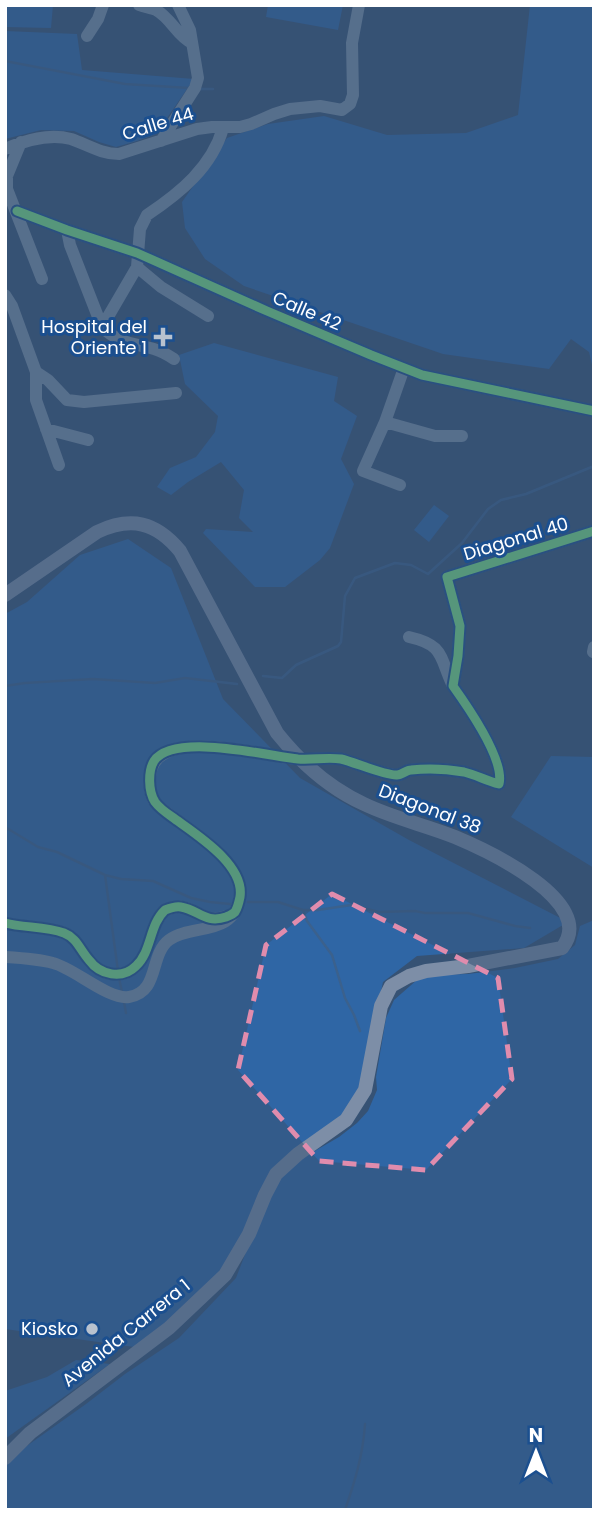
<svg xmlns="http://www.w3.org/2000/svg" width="599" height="1515" font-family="Poppins,sans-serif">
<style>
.green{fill:#2f66a5}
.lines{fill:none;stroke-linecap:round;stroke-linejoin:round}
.stream{stroke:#3b618d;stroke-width:2.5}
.minor{stroke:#7d92a8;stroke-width:12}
.major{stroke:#7d8ea7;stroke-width:14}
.cycleway-casing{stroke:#1b4f8f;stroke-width:13}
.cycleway{stroke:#7ce984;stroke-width:9}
.marked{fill:none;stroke:#e08cad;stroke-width:5;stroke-dasharray:14 9;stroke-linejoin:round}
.poi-dot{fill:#b9c2ce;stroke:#1b4f8f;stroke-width:2.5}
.labels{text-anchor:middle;stroke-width:6;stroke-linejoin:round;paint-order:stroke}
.street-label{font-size:18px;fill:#fff;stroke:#1b4f8f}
.poi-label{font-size:18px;fill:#fff;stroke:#1b4f8f;text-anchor:end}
</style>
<rect width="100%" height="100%" fill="#365274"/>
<path class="green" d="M5 5H53L51 28 5 27Z
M268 5H343L338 30 266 17Z
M530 5H594V373L589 352 571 339 549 369 443 354 244 286 205 259 185 228 182 202 227 138 268 124 324 116 387 135 466 133 518 115Z
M5 31 77 34 82 70 194 79 156 134 137 141 116 147 99 142 74 131 41 130 5 139Z
M214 343 338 377 334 401 357 416 341 459 354 484 330 548 320 560 285 587H255L203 533 206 529 253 532 239 518 244 490 221 462 188 482 171 495 157 487 170 468 196 457 215 432 218 416 185 384 179 355Z
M434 505 449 516 429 542 414 530Z
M128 539 171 568 223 699 300 778 409 840 568 922 524 948 417 956 383 982 365 1070 356 1099 339 1121 295 1151 227 1270 191 1307 134 1347 5 1329V614L27 602 80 555Z
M551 756 594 757V868L511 817Z
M594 920V1510H5V1463L14 1455 86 1404 125 1374 179 1338 236 1278 267 1197 298 1156 313 1152 339 1137 357 1123 368 1111 377 1090 376 1077 386 1018 394 1000 418 979 435 975 468 974 515 968 558 959 575 945 580 926Z
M76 1360 110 1364 5 1439V1391L47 1377Z"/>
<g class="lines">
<path class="stream" d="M5 61 125 84 189 88
M199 89H213
M263 676 282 678 296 665 338 646 341 642 345 596 355 578 395 563 411 565 428 574 462 543 488 509 501 500 526 494 594 466
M5 686 25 683 93 679 155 683 185 678 237 684
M5 827 38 847 57 852 105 875 121 879 153 881 191 898 210 902 230 904
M105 875 118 971
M248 902H278L303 910H318L351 905 379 912 415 911 425 913H468L515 926 530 928
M303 910 307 921 332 955 345 998 354 1015 360 1031
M119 978 122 992
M124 1002 126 1013
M345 1510C355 1481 363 1455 365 1424"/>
<path class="minor" d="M139 5C144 7 151 8 156 10 171 18 177 36 192 43
M87 36 98 19 103 5
M161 141 195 88 198 78 190 30 178 5
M21 142 7 176V189L42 279
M5 149C26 140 49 133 71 139 88 145 101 154 119 154L197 129 212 127H240L251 124 274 114 290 109 320 106 342 110 350 104 353 95 352 43 359 5
M17 211 67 230 137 253 267 311 371 355 422 375 594 411
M67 230 70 245 102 327C118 343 133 343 154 349 161 351 168 355 174 359
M137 267 161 287 208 316
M5 295 12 306 36 372V400L59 465
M102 327 137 267 140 229 147 215C180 193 212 167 223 128
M36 372 48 380 67 400 84 402 176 393
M385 422 435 436H462
M46 429 88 440
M400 485 363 471 385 422 404 368
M409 637C445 645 439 657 453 686
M593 652 594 647
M5 923C24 928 45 926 64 933 77 938 80 950 89 960 100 975 122 980 136 966 152 951 149 925 165 910 171 908 177 906 183 907 201 911 203 924 227 916
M5 957C21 958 38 959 53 963 74 968 108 1000 129 997 160 992 149 955 169 940 192 923 234 938 240 896 244 864 197 835 174 818 168 813 159 808 154 801 149 793 149 779 151 770 160 737 220 747 246 751 264 753 281 758 299 759 313 760 327 757 341 759 354 762 386 776 397 775 402 775 406 770 411 770 429 768 447 769 464 772 476 775 487 781 499 784 505 760 468 707 453 686L458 656 460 626 447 577 594 531"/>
<path class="major" d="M5 595 97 532C131 516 156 522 180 551L277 733C301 763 329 788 364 804 393 818 425 825 455 837 486 850 599 902 562 948L468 966 426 971 409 976 391 986 381 1006 365 1090 346 1120 298 1154 276 1174 265 1195 249 1234 225 1275 169 1328 30 1433 5 1458"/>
<defs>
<path id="cycleway" d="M17 211 67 230 137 253 267 311 371 355 422 375 594 411
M5 923C24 928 45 926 64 933 77 938 80 950 89 960 100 975 122 980 136 966 152 951 149 925 165 910 170 908 176 906 181 907 199 910 205 924 226 917 230 915 232 915 235 912 238 907 239 902 240 897 245 865 197 835 175 819 168 814 160 809 155 802 148 791 148 771 154 761 174 732 268 756 298 759 313 760 327 757 341 759 354 762 386 776 397 775 402 775 406 770 411 770 428 768 447 769 464 772 476 775 487 781 499 784 505 760 468 707 453 686L458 656 460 626 447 577 594 531"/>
</defs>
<use href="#cycleway" class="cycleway-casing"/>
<use href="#cycleway" class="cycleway"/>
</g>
<path d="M0 0H599V1515H0ZM332 894 498 978 512 1079 426 1170 319 1161 238 1070 266 945Z" fill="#365274" fill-opacity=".55" fill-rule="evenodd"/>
<path class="marked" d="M332 894 498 978 512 1079 426 1170 319 1161 238 1070 266 945Z"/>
<g class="poi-dot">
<path d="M159.5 326.5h7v7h7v7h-7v7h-7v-7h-7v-7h7z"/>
<circle cx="92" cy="1329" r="7"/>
</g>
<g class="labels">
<g class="street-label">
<text transform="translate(158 124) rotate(-17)" y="6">Calle 44</text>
<text transform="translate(307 311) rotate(23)" y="6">Calle 42</text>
<text transform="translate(516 539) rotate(-17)" y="6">Diagonal 40</text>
<text transform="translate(430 809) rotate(21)" y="6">Diagonal 38</text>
<text transform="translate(126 1333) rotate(-39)" y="6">Avenida Carrera 1</text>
</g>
<g class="poi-label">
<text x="147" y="333">Hospital del<tspan x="147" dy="21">Oriente 1</tspan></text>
<text x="78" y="1335">Kiosko</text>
</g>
</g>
<rect width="599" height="1515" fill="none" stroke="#ffffff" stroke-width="14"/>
<g transform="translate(536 1452)" stroke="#1b4f8f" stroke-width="5" paint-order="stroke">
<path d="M0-5L12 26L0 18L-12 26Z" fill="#ffffff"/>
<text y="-10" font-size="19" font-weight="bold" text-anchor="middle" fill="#ffffff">N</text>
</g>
</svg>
